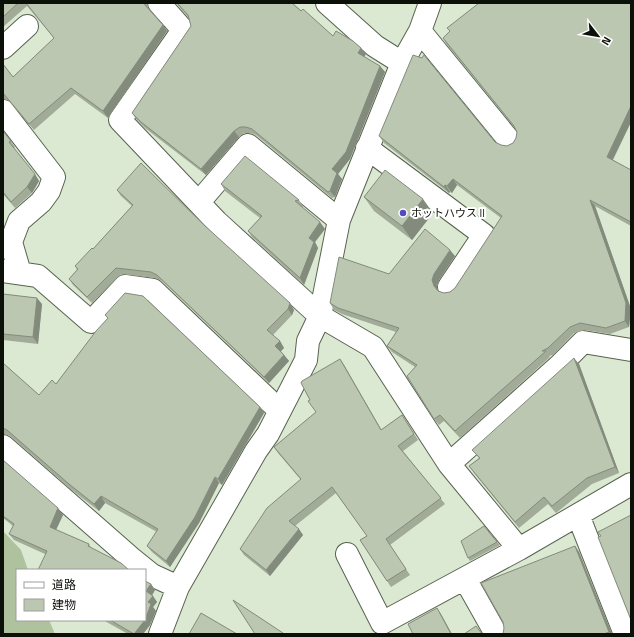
<svg xmlns="http://www.w3.org/2000/svg" width="634" height="637" font-family="'Titillium Web','Noto Sans JP',sans-serif">
<style>
.green{fill:#aec39d}
.lines{fill:none;stroke-linecap:round;stroke-linejoin:round}
.street-casing{stroke:#58634f;stroke-width:24}
.street{stroke:#fff;stroke-width:22}
.wall{fill:#a1ab98}
.shaded-wall{fill:#838b7c}
.building{fill:#bbc7b1;stroke:#838b7c}
.poi-dot{fill:#5449c1;stroke:#fff;stroke-width:1.5}
.labels{text-anchor:middle;stroke-width:4;stroke-linejoin:round;paint-order:stroke}
.poi-label{font-size:11px;fill:#0b1008;stroke:#fff;text-anchor:start}
</style>
<rect width="100%" height="100%" fill="#dbe8d2"/>
<path class="green" d="M3 531 21 550 28 570H17V620H49L55 634H3Z"/>
<g class="lines">
<defs>
<path id="street" d="M159 3 183 30 120 120 217 222 320 316 373 347 449 464 519 549
M327 3 375 46 402 63
M420 31 509 140
M3 48 27 26
M3 111 54 177 49 191 41 202 19 221 11 242 20 273
M367 148 484 235 449 287
M199 202 248 145 339 220
M3 271 38 276 91 322 125 286 153 290 279 410
M3 446 131 558 152 575 178 587
M449 464 559 366 583 342 631 350
M578 515 625 634
M347 554 382 623 519 549 631 484
M465 579 496 634
M160 634 178 587 256 451 268 434 306 360 308 341 320 316 339 220 402 63 420 31 430 3"/>
</defs>
<use href="#street" class="street-casing"/>
<use href="#street" class="street"/>
</g>
<path class="wall" d="M3 3H147V5L148 8 163 25 167 31 108 118 75 94 34 130 8 100 3 99V64L13 77 54 38 27 6 3 27Z
M176 3H292L333 36 366 54 364 57 380 66 385 72 350 159 338 174 342 179 335 197 332 198 256 135 251 133H244L239 137 206 175 145 128 136 119 132 113 191 26 188 17Z
M631 3V122L613 160 631 170V226L595 206 631 309 629 327 610 334 585 330 574 333 553 355 549 356 550 357 460 438 444 421 439 425 434 419 415 367 392 352 387 346 396 332 342 314 334 310 330 303 389 274 455 256 439 280 437 287 438 291 444 293 450 292 455 288 501 218 457 185 452 193 450 192 449 193 384 143 379 136 495 142 501 145 507 146 513 143 516 138 517 132 515 128 447 45 443 38Z
M3 131 15 147 14 148 39 181 32 193 15 208 3 194V195Z
M221 184 299 200 303 207H301L325 229 315 242 318 248 304 285 252 237 248 231 260 218 225 191Z
M117 190 204 225 294 310 292 315 273 335 280 341 284 348 281 351 284 355 289 361 269 383 162 281 155 278 121 274 92 303 73 285 69 279 77 270 75 266 93 249 132 206 121 196Z
M364 197 433 213 412 240 374 211Z
M3 294 42 304 38 344 3 340Z
M105 315 260 407 264 413 222 485 219 483 199 523 170 567 152 552 147 546 157 532 105 503 99 511 73 491 11 437 6 434H3V363L39 395 56 384 108 319Z
M340 359 344 365 381 430 402 415 418 440 403 451 445 504 390 545 410 575 391 587 360 540 367 536 336 493 295 526 303 535 270 576 244 555 240 549 301 480 278 453 274 447 316 412Z
M579 364 619 473 592 484 556 513 548 504 519 528 474 473 469 466 479 458 472 450Z
M3 460 63 515 56 530 89 544 91 548 45 554 14 540 9 534 13 526 3 518Z
M497 542 500 545 470 561 468 558Z
M575 546 579 552 612 634H503Z
M151 584 155 590 152 595 157 602 153 607 156 611 150 625 143 634H128L103 620H145Z"/>
<path class="shaded-wall" d="M163 25 167 31 108 118 103 111Z
M361 48 366 54 363 59 358 53Z
M380 66 385 72 350 159 338 174 342 179 335 197 330 191 332 169Z
M631 106V122L611 163 607 157Z
M234 131 239 137 206 175 201 169Z
M35 174 39 181 32 193 27 187Z
M453 179 457 185 452 193 447 186Z
M445 185 450 192 449 193 444 187Z
M423 199 433 213 412 240 402 226Z
M590 200 595 206 631 309 629 327 625 321Z
M320 222 325 229 315 242 318 248 304 285 300 278 309 238Z
M450 250 455 256 439 280 437 287 438 293 434 286 432 280 434 274Z
M37 298 42 304 38 344 33 337Z
M290 303 294 310 292 315 288 309Z
M280 341 284 348 280 352 275 346Z
M284 355 289 361 269 383 264 377Z
M574 358 579 364 619 473 615 467Z
M340 359 344 365 385 436 381 430Z
M260 407 264 413 222 485 218 479Z
M215 477 219 483 199 523 170 567 166 561Z
M101 496 105 503 99 511 94 504Z
M58 508 63 515 54 534 50 527Z
M299 529 303 535 270 576 266 570Z
M575 546 579 552 612 634H610L609 632Z
M151 584 155 590 151 597 146 591Z
M153 596 157 602 153 607 156 611 150 625 143 634H134L148 602Z
M437 608 441 614 452 634H451Z"/>
<path class="building" d="M3 3H18L3 17Z
M26 3H144L145 5 163 25 103 111 71 88 29 124 3 93V64L13 77 54 38Z
M177 3H292L301 11 303 9 333 36 336 31 353 41 361 48 358 53 380 66 346 152 332 169 337 173 330 191 328 192 252 129 246 127H240L234 131 201 169 141 122 132 113 191 26 188 15Z
M479 3H631V106L607 157 631 170V222L590 200 626 303 625 321 606 328 580 323 570 327 548 348 542 351H546L455 431 440 415 434 419 407 376 417 365 387 346 399 328 338 308 330 303 339 257 389 274 425 229 450 250 434 274 432 280 434 286 438 291 444 293 450 292 455 288 502 216 453 179 447 186 445 185 444 187 379 136 413 55 422 58 424 55 495 142 501 145 507 146 513 143 516 138 517 132 514 126 443 38 450 31 447 28Z
M3 131 11 141 9 142 35 174 27 187 11 202 3 192Z
M245 156 299 200 295 201 320 222 309 238 314 242 300 278 248 231 262 216 221 184Z
M141 163 204 225 290 303 288 309 267 330 280 341 275 346 284 355 264 377 157 275 151 272 116 268 87 297 69 279 78 269 75 266 92 248 93 249 133 205 117 190Z
M385 170 423 199 402 226 364 197Z
M125 293 143 296 260 407 218 479 215 477 195 517 166 561 147 546 158 529 101 496 94 504 69 484 7 430 3 428V363L39 395 52 380 56 384 96 331 108 318 105 315Z
M3 294 37 298 33 337 3 334Z
M574 358 615 467 587 478 552 506 544 497 515 522 469 466 480 458 472 450Z
M340 359 381 430 402 415 414 434 398 446 441 498 386 539 406 569 387 581 360 540 367 536 332 487 289 521 299 529 266 570 240 549 267 508 301 479 274 447 316 412 308 401 310 400 301 383 302 381Z
M3 460 58 508 50 527 89 544 88 546 121 563 129 570H38L47 551 9 534 14 524 3 516Z
M631 515V620L598 537 601 536 598 532Z
M484 526 497 542 468 558 461 541Z
M575 546 609 632 604 634H503L504 628 503 622 481 583Z
M145 581 151 584 146 591 153 596 148 602 151 604 145 620Z
M233 600 283 633 282 634H255Z
M437 608 451 634H413L408 624Z
M201 613 237 634H189Z
M110 620H145L134 634Z
M476 626 482 634H464Z"/>
<circle class="poi-dot" cx="403" cy="213" r="4"/>
<g class="labels">
<g class="poi-label">
<text x="411" y="217">ホットハウス II</text>
</g>
</g>
<rect width="634" height="637" fill="none" stroke="#0b1008" stroke-width="8"/>
<rect x="16" y="569" width="130" height="52" fill="#ffffff" stroke="#9d9f9c"/>
<rect x="24" y="582" width="20" height="6" fill="#ffffff" stroke="#9d9f9c"/>
<text x="52" y="589" font-size="12" fill="#0b1008">道路</text>
<rect x="24" y="599" width="20" height="12" fill="#bbc7b1" stroke="#9d9f9c"/>
<text x="52" y="609" font-size="12" fill="#0b1008">建物</text>
<g transform="translate(598 36) rotate(121)" stroke="#ffffff" stroke-width="3" paint-order="stroke">
<path d="M0-3L7 15L0 10L-7 15Z" fill="#0b1008"/>
<text y="-6" font-size="11" font-weight="bold" text-anchor="middle" fill="#0b1008">N</text>
</g>
</svg>
